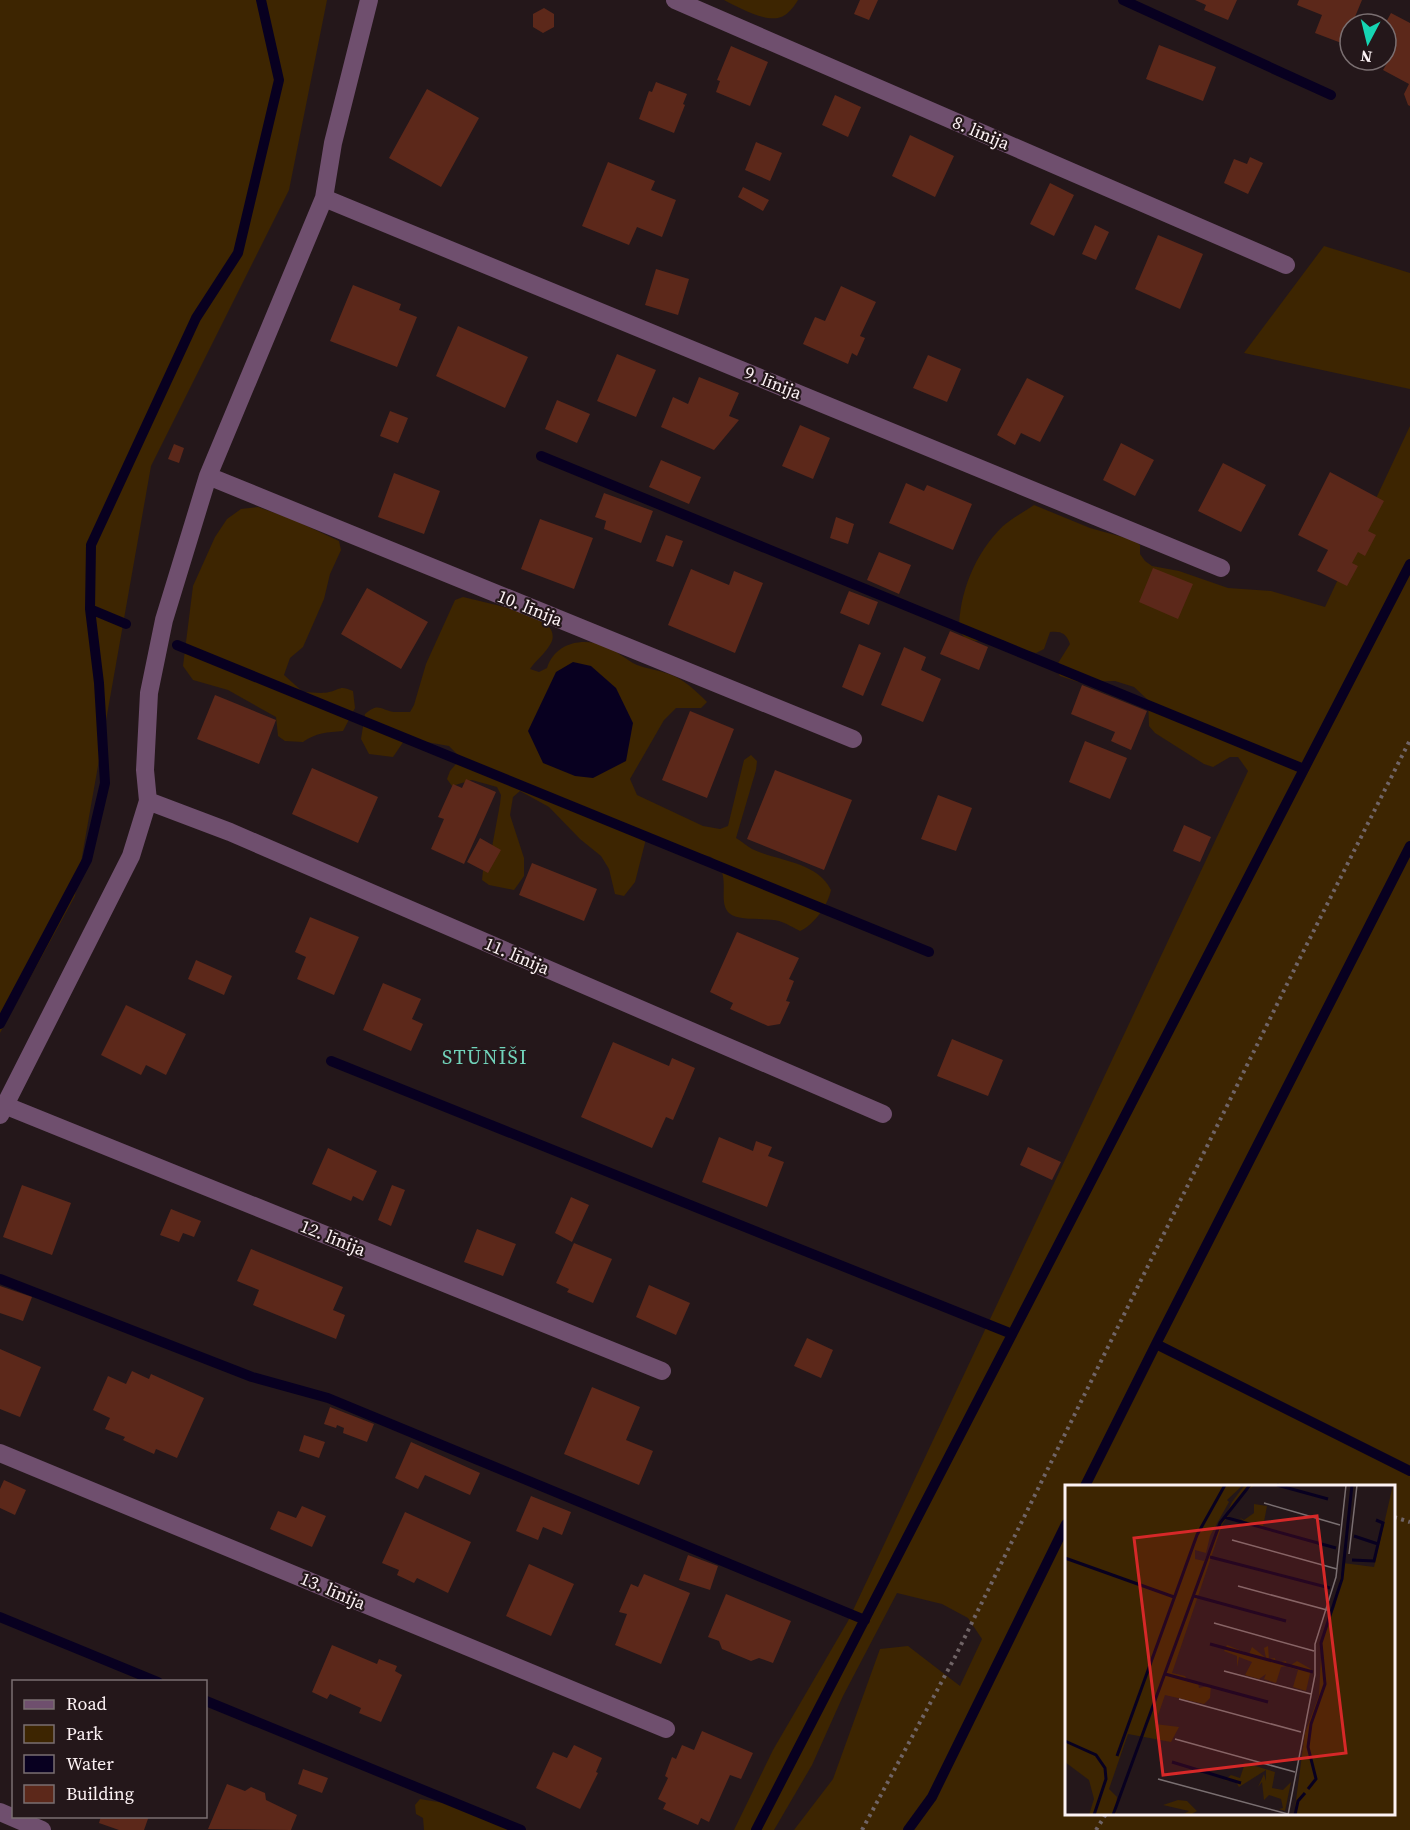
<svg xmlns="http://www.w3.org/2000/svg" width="1410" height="1830" font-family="'Source Serif 4',serif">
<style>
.green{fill:#3d2501;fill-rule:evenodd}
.water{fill:#080020}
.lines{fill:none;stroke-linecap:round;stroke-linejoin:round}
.stream{stroke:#080020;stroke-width:10}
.building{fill:#5c281a}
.path{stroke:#706466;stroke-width:4;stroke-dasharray:3 4.5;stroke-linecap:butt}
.street{stroke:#6f4f6e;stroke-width:18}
.labels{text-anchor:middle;stroke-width:4.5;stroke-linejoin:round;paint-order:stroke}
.street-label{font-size:18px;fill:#fcf2f4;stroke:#24171a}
.neighbourhood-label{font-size:20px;letter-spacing:1.5px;fill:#72d4bb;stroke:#24171a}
.inset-river{fill:none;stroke:#080020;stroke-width:3}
.inset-road{fill:none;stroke:#7a6f71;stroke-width:1.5}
.view{fill:#d62828;fill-opacity:0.15;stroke:#d62828;stroke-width:3}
.inset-edge{fill:none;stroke:#fcf2f4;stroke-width:3}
</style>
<rect width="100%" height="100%" fill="#24171a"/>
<path class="green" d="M0 0H327L289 190 151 466 75 896 0 1033Z
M724 0H798C795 5 790 12 785 15 770 26 738 7 724 0Z
M1324 246 1410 273V389L1244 353Z
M1410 426V1830H794L833 1779 880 1649 908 1646 960 1686 982 1639 968 1618 942 1604 897 1593 843 1696 812 1765 774 1830H734L773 1750 848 1621 1248 771 1238 757H1230L1213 767 1204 764 1155 733 1149 726 1148 700 1134 687 1115 681 1078 682 1060 676 1055 668 1070 644C1066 633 1061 631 1050 632L1044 649 1036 653 1019 649 1003 640 975 641 965 638 959 631C959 593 975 553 1003 526 1012 518 1024 512 1034 505L1090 528 1133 540 1140 545V554L1145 561 1152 566 1179 571 1228 588 1271 591 1325 607ZM1066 1486H1394V1814H1066Z
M258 507 292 519 339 541 341 550 330 574 324 599 303 647 290 658 284 675 303 692C311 692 322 694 329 692 341 689 340 685 353 691L355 708 343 731C328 732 315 733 303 742L285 741 278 736 276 717 228 690 193 680 183 666 193 586 215 537 227 519 241 509Z
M463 597C483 602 534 612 548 626 553 630 554 638 551 643 546 653 536 660 530 669L539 672 547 668C555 643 582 637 605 646 616 650 626 660 637 665 647 669 659 670 669 674 684 679 696 691 707 702L701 708H676L664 720 630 779 637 795 703 826 720 829 728 826 744 760 751 755 757 761 756 770 736 838C741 841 747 846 752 849 779 862 816 861 831 890 828 905 814 925 800 931 794 928 786 923 779 921 767 917 738 922 729 913 716 901 734 873 711 857L646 839 635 882 624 896 615 894 609 869 601 856 580 839 549 807 520 791 513 797 510 815 524 858V876L514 890 489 885 482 880 483 871 492 847 500 804 501 795 497 787 472 780 452 786 447 779 450 771 461 758 449 746 415 740 408 735 393 757 369 754 361 739 365 714C379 702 380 710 394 712 399 712 405 712 410 712L414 705 426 664 455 600Z
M420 1799 456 1805 496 1822 527 1830H424L423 1818 416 1814 415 1805Z"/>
<path class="water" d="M573 662 591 666 616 688 633 723 626 761 593 778 575 776 543 763 528 731 556 672Z"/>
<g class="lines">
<path class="stream" d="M1123 0 1331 95
M541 456 1304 769
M90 609 126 624
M177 645 929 952
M0 1024 87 860 105 783 99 683 90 609 91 545 196 318 238 253 279 80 261 0
M331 1061 1012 1334
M0 1279 252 1377 328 1398 865 1620
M1156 1344 1410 1471
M1085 1486 1156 1344 1410 846
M0 1617 158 1682
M206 1701 521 1830
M756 1830 1410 564
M908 1830 932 1797 1066 1524"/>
</g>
<path class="building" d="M860 0H878L869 20 854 14Z
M1195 0H1237L1228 20 1204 10 1206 5Z
M1299 0H1362L1352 24H1350V29L1344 44 1315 33 1322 15 1297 5Z
M544 8 554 14V27L543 33 533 27V14Z
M1391 13 1410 23V106L1408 105 1404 94 1409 84 1383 70 1387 63 1382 60H1386V24H1385Z
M1159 45 1216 67 1203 101 1146 79Z
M731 46 768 62 750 106 716 92 720 81 717 80Z
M656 82 687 94 683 104 685 105 674 133 639 119 649 91 652 92Z
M427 89 479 118 441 187 389 158Z
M835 95 861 107 848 137 822 125Z
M910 135 954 156 935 197 892 176Z
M756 142 782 153 770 181 745 170Z
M1250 157 1263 163 1248 194 1224 183 1234 159 1247 164Z
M608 162 655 181 651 190 676 200 662 237 637 227 629 245 582 226Z
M1050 183 1074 195 1054 236 1030 224Z
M743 187 769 200 763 211 738 197Z
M1095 225 1109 232 1096 260 1082 254Z
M1158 235 1203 254 1180 309 1135 289Z
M656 269 689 279 678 315 645 305Z
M353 285 401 304 399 310 417 317 397 367 330 341Z
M841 286 876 302 860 336 865 338 857 356 852 353 848 364 803 344 815 317 825 321Z
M458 326 528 357 505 408 436 376Z
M617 354 656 370 636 417 597 401Z
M928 355 961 369 947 402 913 388Z
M699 377 739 393 729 416 739 420 714 450 661 427 673 397 688 404Z
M1027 378 1064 396 1040 442 1021 433 1015 445 997 435Z
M557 400 590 414 577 443 545 429Z
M390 411 408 418 398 443 380 436Z
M800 425 830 438 813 479 782 466Z
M1121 443 1154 460 1135 496 1103 480Z
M174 444 184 448 179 463 168 459Z
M661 460 701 477 689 504 649 487Z
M1223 463 1266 485 1241 532 1198 511Z
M1330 472 1384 501 1368 531 1376 535 1365 556 1358 552 1352 563 1358 566 1347 586 1317 571 1328 550 1298 535Z
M394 473 440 491 424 534 378 517Z
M906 483 924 491 927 485 972 504 953 550 889 523Z
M604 493 653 511 641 543 604 529 606 521 595 517Z
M836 517 854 524 848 544 830 538Z
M540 519 593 538 574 589 521 569Z
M666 535 683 541 673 567 656 561Z
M879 552 911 565 899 594 867 580Z
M1153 568 1193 584 1178 619 1139 602Z
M691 569 729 585 734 571 763 583 735 653 668 625Z
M367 588 428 622 401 669 341 634Z
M849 591 878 602 869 625 840 613Z
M950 631 988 647 979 670 940 654Z
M859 644 881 653 863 696 842 687Z
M904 647 926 657 921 670 941 679 923 722 881 705Z
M1082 685 1147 711 1131 750 1111 741 1115 732 1071 714Z
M215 695 276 720 259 764 197 739Z
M690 711 734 729 707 798 662 780Z
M1085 741 1127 758 1110 799 1069 782Z
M312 768 378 797 358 843 292 814Z
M775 770 852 800 824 870 747 839Z
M466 779 496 792 464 864 431 849 444 819 438 817 453 784 462 788Z
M938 795 972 808 956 851 921 839Z
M1184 825 1211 837 1200 862 1173 851Z
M480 838 501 850 488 873 467 862Z
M532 863 597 889 584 921 519 895Z
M310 917 359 937 334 995 297 979 306 957 295 952Z
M737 932 799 958 789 979 794 981 786 1001 790 1002 780 1024 768 1026 730 1009 733 1003 710 992Z
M196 960 232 976 224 995 188 979Z
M383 983 421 999 412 1019 423 1024 411 1051 363 1030Z
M126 1005 186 1034 166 1075 146 1065 141 1075 101 1055Z
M952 1039 1003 1060 988 1096 937 1076Z
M613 1042 669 1066 672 1058 695 1068 673 1120 666 1117 652 1148 581 1117Z
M719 1137 753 1151 756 1141 772 1147 768 1156 784 1162 767 1207 702 1182Z
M1028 1147 1061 1162 1052 1180 1020 1165Z
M328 1148 377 1171 363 1201 353 1196 351 1201 312 1184Z
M22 1185 71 1203 52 1255 3 1237Z
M392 1185 405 1190 391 1226 378 1220Z
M571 1197 589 1205 572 1242 555 1233Z
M171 1209 201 1221 194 1237 183 1233 179 1242 160 1235Z
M477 1229 516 1244 503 1276 464 1262Z
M574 1243 612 1259 593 1303 567 1292 569 1289 556 1283Z
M251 1249 343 1287 333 1310 345 1315 336 1339 253 1305 259 1290 237 1281Z
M649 1285 690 1303 676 1335 636 1317Z
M0 1286 32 1297 23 1321 0 1313Z
M807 1338 833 1350 821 1378 794 1366Z
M0 1349 41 1367 20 1417 0 1409Z
M132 1371 149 1379 151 1374 204 1398 177 1458 156 1449 154 1454 123 1440 125 1437 105 1429 110 1418 93 1410 108 1376 126 1384Z
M592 1387 640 1407 626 1440 653 1451 639 1485 564 1454Z
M330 1407 374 1424 367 1442 343 1433 344 1428 337 1425 336 1428 324 1424Z
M304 1435 325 1442 319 1458 299 1451Z
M411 1442 480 1473 470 1495 425 1475 418 1489 395 1478Z
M4 1480 26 1490 15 1515 0 1508V1489Z
M531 1496 571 1512 562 1535 543 1527 538 1540 516 1531Z
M302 1506 326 1516 312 1547 270 1529 278 1511 296 1518Z
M405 1512 471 1542 448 1593 417 1578 414 1583 397 1575 399 1570 382 1563Z
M688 1555 718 1566 710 1590 679 1580Z
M529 1564 574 1584 551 1636 506 1616Z
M644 1574 690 1593 661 1664 615 1645 627 1614 619 1612 631 1584 638 1587Z
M726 1594 791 1621 773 1663 759 1658 751 1661 722 1649 719 1641 708 1637Z
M332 1645 377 1664 379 1659 397 1666 395 1671 402 1675 381 1722 359 1713 361 1708 330 1694 327 1699 312 1692Z
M702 1731 753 1753 741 1779 730 1775 709 1822 701 1818 698 1825 663 1809 666 1803 658 1799 668 1778 665 1776 672 1757 676 1759 682 1745 694 1750Z
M574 1745 602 1758 596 1772 598 1773 580 1809 536 1788 553 1752 567 1758Z
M303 1769 328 1778 322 1793 298 1784Z
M227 1784 245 1791 251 1787 265 1793 266 1800 297 1815 291 1830 208 1829Z
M101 1816H149L144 1830H119L99 1823Z"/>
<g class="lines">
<path class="path" d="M1394 1517 1410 1522
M862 1830 955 1657 1297 964 1410 740
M1096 1830 1106 1814"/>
<path class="street" d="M675 0 1286 265
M324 198 1221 568
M208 476 853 739
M148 801 230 832 883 1114
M4 1105 662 1371
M0 1115 131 856 148 801 145 770 149 693 164 620 208 476 324 198 333 143 369 0
M0 1453 666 1729
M0 1812 42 1830"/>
</g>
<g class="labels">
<g class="street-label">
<text transform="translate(981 133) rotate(23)" y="6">8. līnija</text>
<text transform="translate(773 383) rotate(22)" y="6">9. līnija</text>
<text transform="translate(530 608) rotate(22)" y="6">10. līnija</text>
<text transform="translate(517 956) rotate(23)" y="6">11. līnija</text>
<text transform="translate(333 1238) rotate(22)" y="6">12. līnija</text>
<text transform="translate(333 1591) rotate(23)" y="6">13. līnija</text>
</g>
<g class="neighbourhood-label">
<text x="485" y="1064">STŪNĪŠI</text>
</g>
</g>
<g transform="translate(1065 1485)">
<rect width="330" height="330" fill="#24171a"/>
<path d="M0 0H178L162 15 164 17 145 51 141 68 130 65V74L139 76 167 17 179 1 190 0 178 8 157 40 107 188 120 191 123 197H133L134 203 146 200 145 213 139 219 100 210 90 239 114 242 106 257 63 249 44 304 52 312 51 330H24L29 314 24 295 0 277ZM328 0 330 330H229L240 248 254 210 257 153 270 121 278 78 309 82ZM189 19 202 21 198 42 182 39 174 32 179 35 189 28ZM162 160 184 169 187 162 201 173 199 163 203 161 204 174 210 173 211 178 221 176 222 181 216 182 211 198 199 194 201 189 194 194 180 190 187 177 174 172 172 182V171L159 166ZM232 176 246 184 241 206 228 202 233 185 223 182ZM180 278 210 287 207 303 218 305 226 297 220 326 214 324 218 323 216 314 204 310 199 315 197 297 193 302 199 289 201 296V285L174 302 171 297 159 295 166 290 175 293ZM113 315 122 316 132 326 125 330H117L124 326 98 320Z" fill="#3d2501"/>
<path class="inset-river" d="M212 0 263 14M159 32 271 63M289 51 313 59M145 72 265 103M0 73 109 112M287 75 309 76 318 38 311 35M129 111 221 136M145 159 248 187M100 189 203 217M0 256 31 270 40 283 41 294 29 330M52 271 132 50 160 0M107 277 176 298M243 304 251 294 243 262 246 239 260 199 256 158 277 94 287 0M48 330 155 38 185 0M230 330 233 316 240 308"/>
<path class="inset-road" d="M199 18 275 40M167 55 272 84M284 69 292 0M173 101 262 125M149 138 249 166M159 186 246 209M114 214 236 247M110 254 230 287M93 294 223 329M223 330 250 190V159L271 92 281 0"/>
<path class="view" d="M252 31 281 268 98 290 69 53Z"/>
<rect width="330" height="330" class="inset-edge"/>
</g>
<rect x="12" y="1680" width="195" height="138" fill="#24171a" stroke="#7a6f71" stroke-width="1.5"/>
<rect x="24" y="1700" width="30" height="9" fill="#6f4f6e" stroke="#7a6f71" stroke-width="1.5"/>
<text x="66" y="1710" font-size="18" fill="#fcf2f4">Road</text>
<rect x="24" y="1725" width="30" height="18" fill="#3d2501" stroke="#7a6f71" stroke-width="1.5"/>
<text x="66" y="1740" font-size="18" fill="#fcf2f4">Park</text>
<rect x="24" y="1755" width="30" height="18" fill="#080020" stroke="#7a6f71" stroke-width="1.5"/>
<text x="66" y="1770" font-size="18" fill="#fcf2f4">Water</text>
<rect x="24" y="1785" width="30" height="18" fill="#5c281a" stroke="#7a6f71" stroke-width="1.5"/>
<text x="66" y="1800" font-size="18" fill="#fcf2f4">Building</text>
<g transform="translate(1368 42) rotate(187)"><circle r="28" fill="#24171a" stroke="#7a6f71" stroke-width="1.5"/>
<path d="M0-4.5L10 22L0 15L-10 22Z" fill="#16d5b3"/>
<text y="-9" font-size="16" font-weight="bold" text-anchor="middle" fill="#fcf2f4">N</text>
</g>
</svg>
